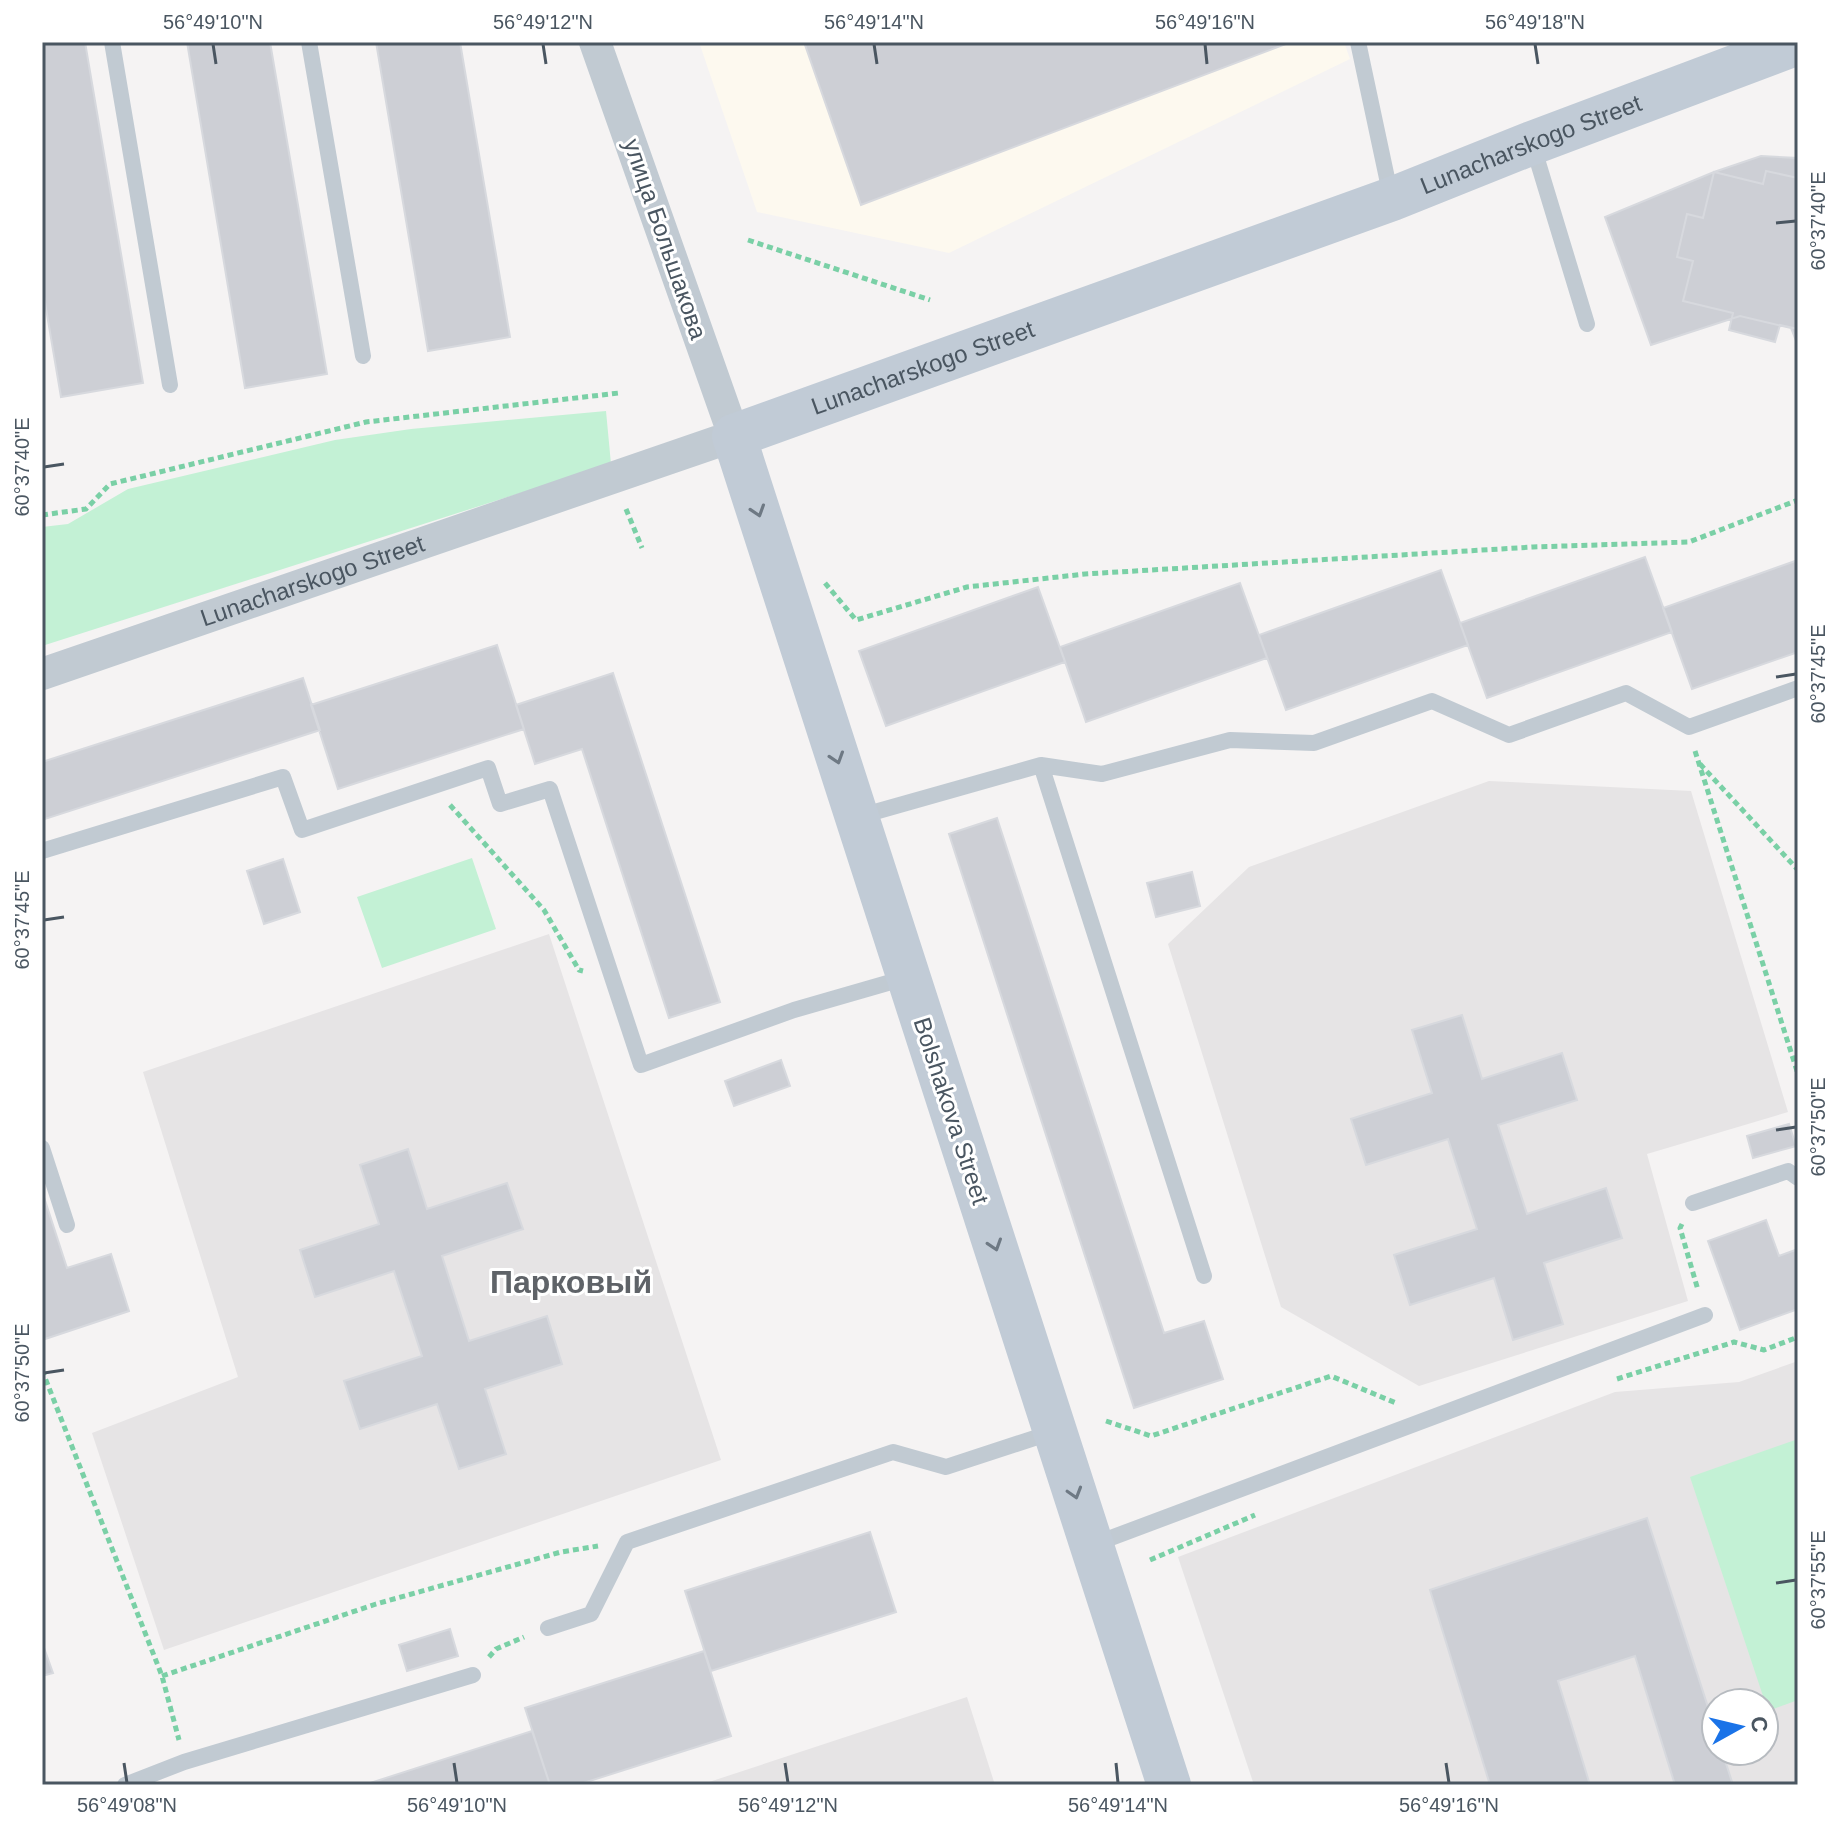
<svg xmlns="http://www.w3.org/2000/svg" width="1840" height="1827" font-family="Arial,sans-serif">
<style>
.commercial{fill:#fdf9ef}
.education{fill:#e6e4e5;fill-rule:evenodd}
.green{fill:#c3f1d5}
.building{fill:#cdcfd5;stroke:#d7d9de;stroke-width:2}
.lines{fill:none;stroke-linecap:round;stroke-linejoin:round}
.path{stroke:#7ad0a6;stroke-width:5;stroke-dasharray:6 4;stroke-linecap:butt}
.lane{stroke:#c1cad2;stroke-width:16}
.street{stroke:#c1cad2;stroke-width:32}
.secondary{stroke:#c1cbd6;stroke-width:44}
.oneway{stroke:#6e7984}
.ticks{fill:none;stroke:#4a5661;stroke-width:3}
.labels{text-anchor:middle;stroke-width:6;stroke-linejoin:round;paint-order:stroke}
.street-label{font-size:24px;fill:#4a5661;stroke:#fff}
.district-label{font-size:32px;font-weight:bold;fill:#5f6368;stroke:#fff}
.neatline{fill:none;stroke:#4a5661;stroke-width:3}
.ticks-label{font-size:20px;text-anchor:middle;fill:#4a5661}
</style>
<rect width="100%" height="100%" fill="#f5f3f3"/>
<path class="commercial" d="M699 42H1344L1350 59 949 253 757 212Z"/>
<path class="education" d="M1489 781 1691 791 1788 1112 1647 1154 1688 1301 1419 1386 1281 1307 1168 944 1249 867Z
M549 934 721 1460 164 1650 92 1433 238 1377 143 1072Z
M1798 1361V1785H1254L1178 1557 1615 1392 1739 1382ZM1716 1703H1764V1751H1716Z
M967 1697 995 1785H700Z"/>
<path class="green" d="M606 411 611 464 42 646V527L68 524 128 489 335 440 411 429Z
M472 858 496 929 382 968 357 897Z
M1798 1439V1700L1768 1711 1690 1477Z"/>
<path class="building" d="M42 42H85L143 383 61 397 42 285Z
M187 42H270L327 374 245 388Z
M376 42H460L510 337 428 351Z
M804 42H1291L861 205Z
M1761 156 1798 158V346L1791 328 1740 316 1651 345 1605 217 1714 172Z
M1766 171 1798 178V329L1780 325 1775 342 1729 330 1733 313 1683 301 1693 261 1677 257 1687 214 1703 218 1714 172 1763 184Z
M1645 557 1672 632 1487 698 1460 623Z
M1798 560V652L1692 689 1663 608Z
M1441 570 1468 645 1286 710 1259 635Z
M1240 583 1267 658 1086 722 1060 647Z
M1038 587 1065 662 886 726 859 651Z
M497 645 524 729 338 789 311 705Z
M613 673 720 1002 669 1018 582 749 535 764 516 705Z
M303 678 320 730 42 820V762Z
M997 818 1164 1333 1204 1321 1223 1379 1134 1408 949 834Z
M283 859 300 912 264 924 247 871Z
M1192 872 1200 906 1156 917 1147 883Z
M1462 1015 1482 1079 1562 1053 1577 1100 1498 1125 1527 1214 1606 1188 1622 1238 1544 1263 1563 1324 1513 1340 1494 1278 1410 1305 1394 1255 1477 1229 1448 1139 1366 1165 1351 1119 1432 1093 1412 1030Z
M781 1060 790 1086 734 1106 725 1081Z
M1789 1124 1796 1146 1753 1158 1747 1136Z
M408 1149 427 1209 507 1183 523 1229 442 1256 469 1341 547 1316 562 1364 485 1389 506 1454 459 1469 437 1404 360 1429 344 1381 422 1356 394 1271 315 1297 300 1250 379 1224 360 1165Z
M42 1191 67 1268 111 1254 129 1311 42 1340Z
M1766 1220 1779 1256 1798 1249V1309L1740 1330 1708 1241Z
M1647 1518 1716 1732V1751H1722L1733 1785H1675L1635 1656 1558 1681 1590 1785H1490L1430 1590Z
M870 1532 896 1612 711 1671 685 1591Z
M450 1629 458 1656 407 1671 399 1645Z
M42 1642 53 1673 42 1676Z
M704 1651 731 1736 577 1785H550L525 1708Z
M532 1731 550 1785H364Z"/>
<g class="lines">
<path class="path" d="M748 240 930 300
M626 509 642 548
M42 515 86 509 110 484 366 422 619 393
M825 583 856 620 967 587 1085 574 1533 547 1689 542 1798 500
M1695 751 1798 1074
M1700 764 1798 870
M450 805 544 910 579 970 583 971
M1682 1224 1680 1228 1698 1290
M42 1370 162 1676 179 1740
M1617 1379 1734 1342 1764 1350 1798 1337
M1106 1421 1151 1436 1331 1376 1396 1403
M1150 1560 1255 1515
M489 1657 496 1649 524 1637
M162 1676 376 1604 561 1552 598 1546"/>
<path class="lane" d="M112 42 170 385
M309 42 363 356
M1358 42 1391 197
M1533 146 1587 324
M1041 765 1204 1276
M857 817 1041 765 1102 774 1230 740 1314 743 1432 701 1509 735 1626 693 1689 727 1798 688
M42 851 283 777 302 830 488 768 500 804 550 789 641 1065 794 1010 905 978
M42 1148 67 1225
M1693 1203 1788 1171 1798 1178
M1092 1545 1705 1315
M548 1628 591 1614 627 1542 893 1452 946 1467 1053 1432
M125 1785 184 1762 473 1675"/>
<path class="street" id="s1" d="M42 674 734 436 595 42"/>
<path class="secondary" id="s2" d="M1169 1785 734 436 1392 199 1532 143 1798 43"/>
</g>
<defs><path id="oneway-chevron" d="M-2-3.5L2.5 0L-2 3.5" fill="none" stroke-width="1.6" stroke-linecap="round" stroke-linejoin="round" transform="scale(2)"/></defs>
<g class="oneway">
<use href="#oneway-chevron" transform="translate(758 511) rotate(72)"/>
<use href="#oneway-chevron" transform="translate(837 758) rotate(72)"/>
<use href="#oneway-chevron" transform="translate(995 1245) rotate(72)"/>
<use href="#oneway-chevron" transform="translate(1075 1493) rotate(73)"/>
</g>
<path class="ticks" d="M213 44 216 64M543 44 546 64M874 44 877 64M1205 44 1207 64M1535 44 1538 64M1776 223 1796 221M44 467 64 464M1776 677 1796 674M44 920 64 917M1776 1130 1796 1127M44 1373 64 1370M1776 1583 1796 1580M124 1763 127 1783M454 1763 457 1783M785 1763 788 1783M1116 1763 1118 1783M1446 1763 1449 1783"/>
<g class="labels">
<g class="street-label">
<text dy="8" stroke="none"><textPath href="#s2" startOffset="2266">Lunacharskogo Street</textPath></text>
<text transform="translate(665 239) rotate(71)" y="8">улица Большакова</text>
<text dy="8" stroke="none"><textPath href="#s2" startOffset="1618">Lunacharskogo Street</textPath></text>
<text dy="8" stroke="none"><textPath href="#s1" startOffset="286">Lunacharskogo Street</textPath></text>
<text transform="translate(951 1111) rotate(72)" y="8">Bolshakova Street</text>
</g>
<g class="district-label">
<text x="571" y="1293">Парковый</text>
</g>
</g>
<rect width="1840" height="1827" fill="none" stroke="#ffffff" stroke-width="88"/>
<g transform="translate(1740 1727) rotate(82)"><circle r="38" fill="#ffffff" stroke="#b7bbc0" stroke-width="2"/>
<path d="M0-6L14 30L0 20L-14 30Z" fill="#1a73e8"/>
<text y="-12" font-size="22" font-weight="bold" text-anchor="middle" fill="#4a5661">С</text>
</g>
<rect x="44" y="44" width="1752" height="1739" class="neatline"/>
<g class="ticks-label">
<text x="213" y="29">56°49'10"N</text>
<text x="543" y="29">56°49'12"N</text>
<text x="874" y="29">56°49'14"N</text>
<text x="1205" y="29">56°49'16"N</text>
<text x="1535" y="29">56°49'18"N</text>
<text transform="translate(1818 221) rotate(-90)" y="7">60°37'40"E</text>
<text transform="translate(22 467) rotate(-90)" y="7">60°37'40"E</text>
<text transform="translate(1818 674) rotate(-90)" y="7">60°37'45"E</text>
<text transform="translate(22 920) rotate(-90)" y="7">60°37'45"E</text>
<text transform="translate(1818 1127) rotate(-90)" y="7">60°37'50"E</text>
<text transform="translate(22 1373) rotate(-90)" y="7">60°37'50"E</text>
<text transform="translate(1818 1580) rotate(-90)" y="7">60°37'55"E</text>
<text x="127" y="1812">56°49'08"N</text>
<text x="457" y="1812">56°49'10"N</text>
<text x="788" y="1812">56°49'12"N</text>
<text x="1118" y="1812">56°49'14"N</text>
<text x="1449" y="1812">56°49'16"N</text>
</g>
</svg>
